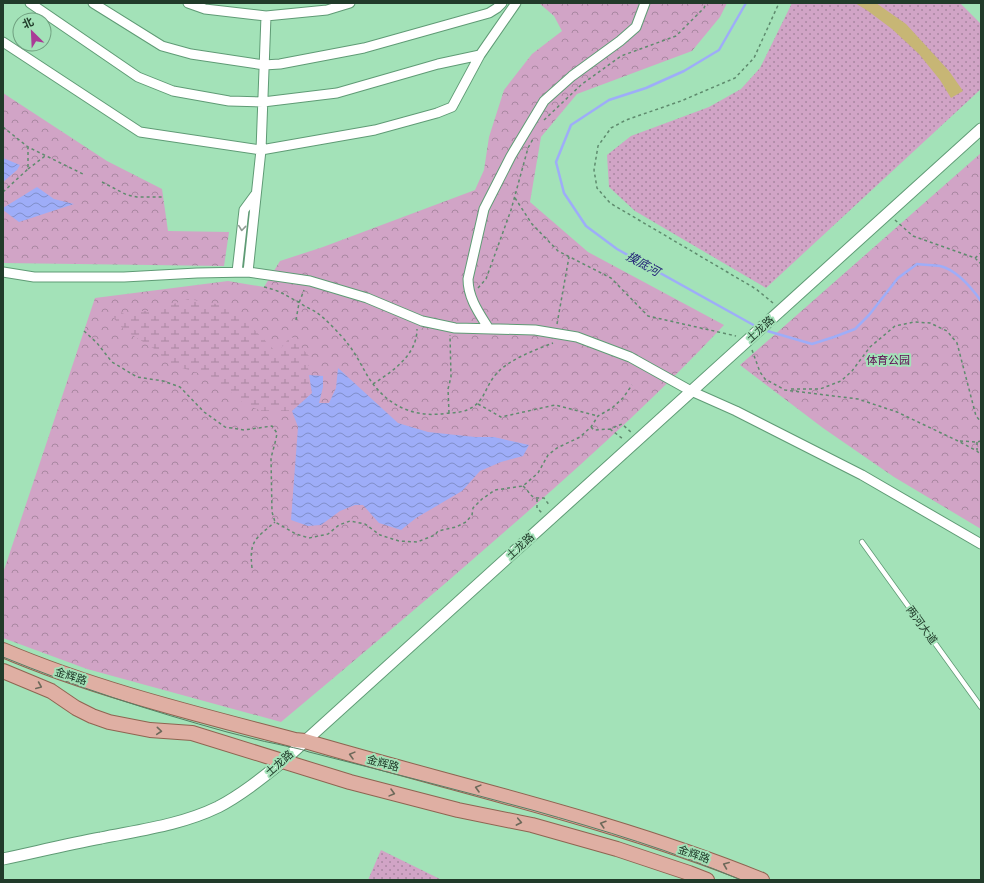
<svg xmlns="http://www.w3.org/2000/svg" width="984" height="883" font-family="'Alegreya Sans','Noto Sans SC',sans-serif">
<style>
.grass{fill:url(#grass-dots)}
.forest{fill:url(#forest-crowns)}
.wetland{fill:url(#wetland-marsh)}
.water{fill:url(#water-waves)}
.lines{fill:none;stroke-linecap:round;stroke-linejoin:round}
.stream{stroke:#9eadf8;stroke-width:2.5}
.building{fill:#c7b675}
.service-casing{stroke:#5f9b75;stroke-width:6}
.minor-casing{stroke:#5f9b75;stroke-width:11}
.tertiary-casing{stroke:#5f9b75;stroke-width:13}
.primary-casing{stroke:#8f6451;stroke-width:16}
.path{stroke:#5f8b6e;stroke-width:1.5;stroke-dasharray:3 3;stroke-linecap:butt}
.service{stroke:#fff;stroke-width:4.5}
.minor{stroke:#fff;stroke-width:9}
.tertiary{stroke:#fff;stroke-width:11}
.primary{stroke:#dfafa3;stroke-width:14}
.tram{stroke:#567f64;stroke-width:1}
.oneway{stroke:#909d94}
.oneway2{stroke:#6d695a}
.labels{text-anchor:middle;stroke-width:4;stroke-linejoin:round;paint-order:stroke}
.street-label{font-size:11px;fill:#213b2a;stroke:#a3e2b8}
.park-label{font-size:11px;fill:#5d0851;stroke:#a3e2b8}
.water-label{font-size:12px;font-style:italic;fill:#232377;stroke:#a3e2b8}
</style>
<defs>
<pattern id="grass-dots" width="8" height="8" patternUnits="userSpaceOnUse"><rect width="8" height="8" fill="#d1a4c6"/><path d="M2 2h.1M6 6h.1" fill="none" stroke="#a987a1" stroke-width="1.8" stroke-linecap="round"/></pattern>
<pattern id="forest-crowns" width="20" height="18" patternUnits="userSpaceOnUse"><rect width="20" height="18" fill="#d1a4c6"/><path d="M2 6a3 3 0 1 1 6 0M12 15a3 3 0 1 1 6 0" fill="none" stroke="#a987a1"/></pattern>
<pattern id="wetland-marsh" width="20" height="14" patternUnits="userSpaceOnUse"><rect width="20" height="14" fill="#d1a4c6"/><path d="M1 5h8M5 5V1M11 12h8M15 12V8" fill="none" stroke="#a987a1"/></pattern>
<pattern id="water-waves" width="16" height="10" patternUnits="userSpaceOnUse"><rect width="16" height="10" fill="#9eadf8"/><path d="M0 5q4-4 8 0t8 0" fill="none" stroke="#808ec9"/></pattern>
</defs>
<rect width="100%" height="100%" fill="#a3e2b8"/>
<path class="grass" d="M792 3H960L981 24V89L766 288 635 211 609 187 607 155 631 136 709 107 741 89 760 68Z
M381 850 442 880H368Z"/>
<path class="forest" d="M539 3H727L720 17 692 51 577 94 541 137 530 202 588 252 724 325C655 399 579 467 502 534 429 598 355 660 281 722L87 669 3 638V573L95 298 228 281 264 287 280 261 323 247 475 190 484 170 489 137 504 90 532 54 562 31 554 16Z
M3 93 107 161 162 189 168 231 229 232 224 266 3 263Z
M981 153V529L894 477 823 428 740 365Z"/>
<path class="wetland" d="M188 299 222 305 246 321 278 354 280 349 291 336 309 356 308 368 312 393 292 411H261L242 402 215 378 169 364 156 350 124 330 110 314 107 308 114 307 127 316 140 311H153Z"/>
<path class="water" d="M3 158 20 165 17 170 3 182Z
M37 187 54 199 74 204 19 222 3 210V208Z
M338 368 398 423 428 432 475 437H494L529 445 523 456 501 462 480 471 462 491 416 518 401 530 379 523 363 505H355L340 511 321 525 308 526 291 520 298 427 292 411 312 393 309 375 323 376V387L319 403H329L336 388Z"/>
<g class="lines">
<path class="stream" d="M746 3 719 50 684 71 646 88 609 100 571 125 556 162 564 193 586 226 617 249 757 327
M764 330 812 344 834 337 855 329 869 315 898 278 917 264C925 265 933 265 940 266 957 270 971 287 981 301"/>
</g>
<path class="building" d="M855 3H876L906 24 949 71 963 91 951 98 940 80 919 54 892 29 868 11Z"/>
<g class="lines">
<defs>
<path id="service" d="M862 542 981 707"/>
<path id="minor" d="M30 3 138 77 173 91 229 101 263 102 337 93 438 64 480 55
M93 3 162 46 191 54 264 65 280 64 364 48 489 13 497 8 502 3
M188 3 205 9 266 16 327 10 350 3
M3 42 140 132 261 150 375 130 437 113 452 107 480 55 516 3
M3 272 34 277H124L197 273 248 272 310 281 367 298 422 321 455 328 535 330 577 337 630 357 691 391 736 411 862 475 981 544
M237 272 244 210 255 195
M248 272 261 150 266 16
M489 329C479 313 468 298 468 279L484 209 511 156 544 101 572 76 620 41 636 27 645 3"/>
<path id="tertiary" d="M3 859C36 852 68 844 101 838 140 830 181 825 218 807 241 795 262 778 282 762L981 129"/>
<path id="primary" d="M3 650C97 690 197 714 295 740L305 741C458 786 614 820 762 880
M3 671 51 691 76 708 92 716 109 722 150 730 192 733 350 782 458 810 532 825 617 849 689 873 707 880"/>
</defs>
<use href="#service" class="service-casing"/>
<use href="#minor" class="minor-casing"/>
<use href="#tertiary" class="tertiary-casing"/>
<use href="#primary" class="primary-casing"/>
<path class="path" d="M544 120 582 84 621 56 676 36 704 8 706 3
M3 127 28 147 85 175
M28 169 45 156
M102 182 127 195 137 197H163
M3 192 28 169V147
M515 198 532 224 558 251 611 278 648 316 736 336
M895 220 913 236 975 258 981 264
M975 258 981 253
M264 287C281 291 285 295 300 303 305 307 311 309 316 312 325 318 341 335 348 344 356 354 361 365 367 375 383 402 409 417 440 414 448 413 460 413 467 410 486 402 484 387 497 373 510 359 535 350 553 343
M478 288 486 279 511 210 528 148 533 139
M773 303 756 289 610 203 597 188 594 170 598 146 611 128 626 120 681 101 735 78 754 58 779 3
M296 320 299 303 304 290
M557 324 569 257
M84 331 97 343 112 362 137 377 163 381 180 387 204 412 225 427 244 430 272 426 277 433 276 439 271 458 272 512 275 522 296 534 309 538 328 534 339 525 350 521 365 524 380 535 399 541 417 542 435 535 438 531 456 527 466 522 472 515 473 508 482 499 495 490 523 486 538 473 548 455 557 448 580 437 591 427 598 416 612 408 623 398 632 385
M752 350 760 372 765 379 785 390 858 399 897 412 958 441 977 451 981 455
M373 384C393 371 417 355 417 329
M791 389H820L841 381 852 371 870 347 895 326 914 322 930 323 947 331 957 343 976 416 981 422
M478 404 501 417 555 405 598 416
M449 413 448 389 451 377 450 335
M591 427 594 430 610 429 622 424 632 433
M610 429 623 439
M960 441 977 442 981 441
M977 442V450
M523 486C532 494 529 499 544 498L550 506
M537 499V508L542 513
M252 568C249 541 255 539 275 522"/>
<use href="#service" class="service"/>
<use href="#minor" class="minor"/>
<use href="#tertiary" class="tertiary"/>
<use href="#primary" class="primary"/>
<path class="tram" d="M3 657C76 687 151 711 227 732 244 736 260 741 277 744 288 747 299 748 309 752 384 771 458 790 532 810 603 830 673 851 741 880"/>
</g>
<defs><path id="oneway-chevron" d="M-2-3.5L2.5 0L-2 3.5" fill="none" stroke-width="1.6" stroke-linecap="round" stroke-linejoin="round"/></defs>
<use class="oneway" href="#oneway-chevron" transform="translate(242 228) rotate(96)"/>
<g class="oneway2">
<use href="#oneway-chevron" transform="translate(39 686) rotate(23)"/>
<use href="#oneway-chevron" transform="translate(159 731) rotate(5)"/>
<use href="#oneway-chevron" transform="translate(352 755) rotate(-165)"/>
<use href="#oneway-chevron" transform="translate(478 788) rotate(-165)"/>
<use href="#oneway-chevron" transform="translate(392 793) rotate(15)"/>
<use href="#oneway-chevron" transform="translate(519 822) rotate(11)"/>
<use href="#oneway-chevron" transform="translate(603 824) rotate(-163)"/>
<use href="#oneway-chevron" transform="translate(726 865) rotate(-158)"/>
</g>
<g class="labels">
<g class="street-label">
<text transform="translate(760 329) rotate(-42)" y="4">土龙路</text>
<text transform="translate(520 546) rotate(-42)" y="4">土龙路</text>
<text transform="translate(922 625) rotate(54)" y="4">两河大道</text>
<text transform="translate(71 676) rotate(18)" y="4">金辉路</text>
<text transform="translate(279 763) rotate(-41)" y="4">土龙路</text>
<text transform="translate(383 763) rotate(15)" y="4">金辉路</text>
<text transform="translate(694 854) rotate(19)" y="4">金辉路</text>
</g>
<g class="park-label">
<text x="888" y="364">体育公园</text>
</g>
<g class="water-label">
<text transform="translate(643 264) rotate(29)" y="4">摸底河</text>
</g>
</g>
<rect width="984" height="883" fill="none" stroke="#213b2a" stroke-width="8"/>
<g transform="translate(32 32) rotate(336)"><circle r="19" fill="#a3e2b8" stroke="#6f9f7f"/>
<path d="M0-3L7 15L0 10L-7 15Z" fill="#aa3b97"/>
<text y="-6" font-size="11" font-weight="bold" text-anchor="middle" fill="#213b2a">北</text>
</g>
</svg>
